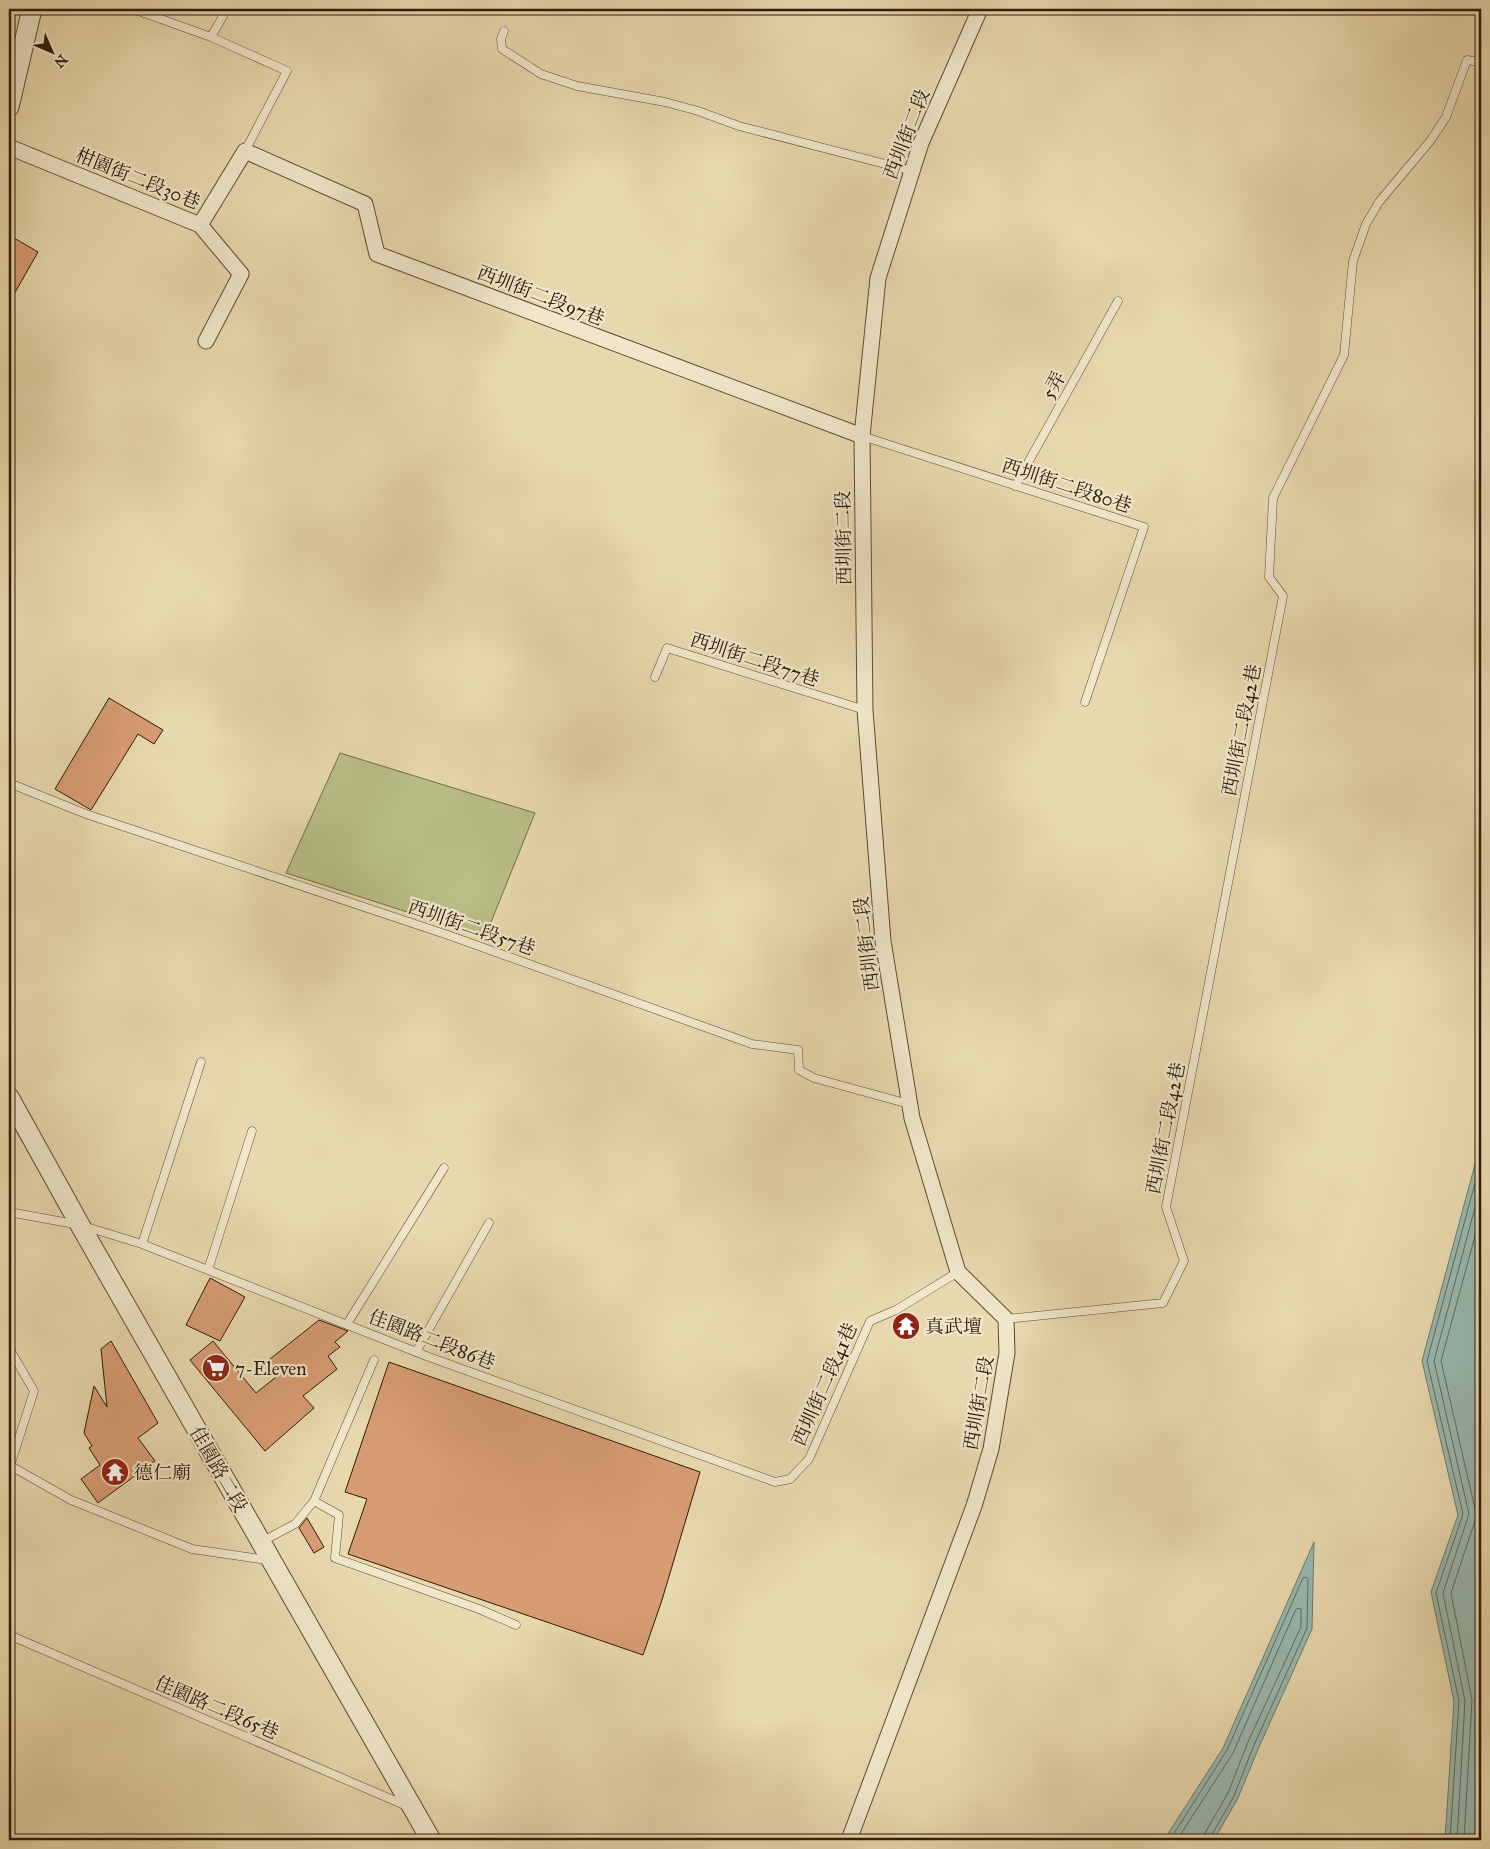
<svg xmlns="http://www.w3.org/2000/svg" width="1490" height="1849" font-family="'IM FELL Great Primer','Noto Serif TC',serif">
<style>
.green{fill:#b9be87;stroke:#746c48}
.water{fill:#98b9b0;stroke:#6e796d}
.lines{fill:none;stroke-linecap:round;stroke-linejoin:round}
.shore{stroke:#646a5c;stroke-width:1}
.building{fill:#d79c72;stroke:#2f1a08}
.service-casing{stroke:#5d4a31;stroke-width:9}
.minor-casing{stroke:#5d4a31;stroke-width:17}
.tertiary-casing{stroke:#5d4a31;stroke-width:21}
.service{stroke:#f0e6ca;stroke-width:8}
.minor{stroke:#f0e6ca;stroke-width:15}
.tertiary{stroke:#f0e6ca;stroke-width:19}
.labels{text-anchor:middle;stroke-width:4.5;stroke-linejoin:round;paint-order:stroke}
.street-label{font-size:19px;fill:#2f1a08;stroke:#f0e6ca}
.poi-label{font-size:19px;fill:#2f1a08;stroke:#f0e6ca;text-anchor:start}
</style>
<rect width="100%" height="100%" fill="#e8d8ad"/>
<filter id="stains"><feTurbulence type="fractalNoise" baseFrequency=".004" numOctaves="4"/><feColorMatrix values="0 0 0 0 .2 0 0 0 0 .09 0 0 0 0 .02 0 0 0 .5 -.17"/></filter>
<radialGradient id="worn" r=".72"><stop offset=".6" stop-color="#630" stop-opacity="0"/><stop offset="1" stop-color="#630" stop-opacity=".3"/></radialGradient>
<path class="green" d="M340 753 535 813 485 937 286 873Z"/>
<path class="water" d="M1481 1142V1840H1445L1454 1701 1431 1592 1458 1515 1422 1361Z
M1314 1542 1312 1629 1259 1747 1238 1798 1214 1840H1164L1223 1748Z"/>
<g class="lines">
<path class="shore" d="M1170 1840 1227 1750 1303 1578 1306 1577 1308 1579 1307 1628 1254 1745 1234 1796 1211 1836 1210 1840
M1177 1840 1233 1753 1296 1609 1300 1608 1301 1610V1627L1248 1742 1228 1793 1205 1833 1204 1840
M1450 1840 1459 1701 1436 1593 1463 1514 1427 1361 1481 1161
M1457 1840 1465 1701 1443 1593 1469 1514 1434 1361 1481 1185
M1464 1840 1472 1700 1451 1593 1475 1521 1476 1513 1441 1361 1481 1214"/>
</g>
<path class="building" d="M9 235 38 252 9 303Z
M109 698 163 730 154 744 138 734 91 810 55 789Z
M210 1278 245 1297 220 1341 186 1325Z
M319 1320 348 1331 335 1342 340 1347 328 1356 337 1369 303 1396 314 1408 265 1451 190 1360 213 1341 256 1393 276 1377 265 1363Z
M111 1341 158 1423 138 1438 155 1461 98 1503 81 1479 100 1465 89 1448 92 1446 84 1433 94 1386 107 1407 101 1349Z
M389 1362 700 1472 662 1600 643 1655 348 1554 367 1499 345 1492Z
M307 1518 324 1547 314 1553 299 1528Z"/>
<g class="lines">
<defs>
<path id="service" d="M133 9 211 37 287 71 245 151
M504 31 501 39 502 49 541 74 577 86 665 102 698 111 739 126 912 171
M211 37 227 9
M862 436 1144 527 1085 702
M1015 486 1118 301
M655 677 667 648 865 710
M9 783 86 814 448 935 752 1044 798 1050 799 1070 814 1078 909 1104
M9 1212 80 1225 142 1244 429 1357 775 1482 790 1479 809 1459 870 1321 896 1310 958 1272
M142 1244 201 1062
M208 1270 252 1131
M1006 1319 1163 1303 1184 1261 1166 1207 1283 596 1269 577 1273 498 1344 355 1353 261 1366 224 1379 202 1431 140 1446 117 1467 60 1481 62
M347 1324 444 1168
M9 1348 34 1391 10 1466
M416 1352 489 1223
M9 1465 71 1500 192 1549 267 1560
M314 1501 339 1515 335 1558 479 1609 516 1625
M261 1542 295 1524 314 1501 374 1360
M9 1635 407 1806"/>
<path id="minor" d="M9 147 200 225 245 151 365 204 377 254 862 436
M200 225 241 274 206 341
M849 1840 974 1506 991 1449 1007 1353 1006 1319 958 1272 912 1118 883 941 865 710 862 436 878 278 921 143 980 9"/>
<path id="tertiary" d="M9 107 32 9
M9 1097 80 1225 431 1840"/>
</defs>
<use href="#service" class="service-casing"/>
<use href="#minor" class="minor-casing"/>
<use href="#tertiary" class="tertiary-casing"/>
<use href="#service" class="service"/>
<use href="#minor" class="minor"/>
<use href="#tertiary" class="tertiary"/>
</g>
<defs>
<symbol id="temple-disc" viewBox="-11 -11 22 22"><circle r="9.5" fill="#8f2418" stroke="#f0e6ca"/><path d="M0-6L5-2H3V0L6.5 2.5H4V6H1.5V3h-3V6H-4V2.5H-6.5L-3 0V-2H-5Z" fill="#fff"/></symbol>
<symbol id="supermarket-disc" viewBox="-11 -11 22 22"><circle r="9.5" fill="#8f2418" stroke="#f0e6ca"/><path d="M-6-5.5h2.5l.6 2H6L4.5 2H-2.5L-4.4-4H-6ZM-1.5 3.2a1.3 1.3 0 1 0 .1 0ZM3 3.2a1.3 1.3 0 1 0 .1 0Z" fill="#fff"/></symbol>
</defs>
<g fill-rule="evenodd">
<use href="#temple-disc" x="890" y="1310" width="32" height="32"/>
<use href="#supermarket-disc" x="200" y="1352" width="32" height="32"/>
<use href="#temple-disc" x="99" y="1456" width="32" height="32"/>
</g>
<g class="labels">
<g class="street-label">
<text transform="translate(906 134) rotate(-69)" y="7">西圳街二段</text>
<text transform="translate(138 178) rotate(22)" y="7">柑園街二段30巷</text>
<text transform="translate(541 295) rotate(21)" y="7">西圳街二段97巷</text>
<text transform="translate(1053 385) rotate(-61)" y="7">5弄</text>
<text transform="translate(1067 485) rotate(18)" y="7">西圳街二段80巷</text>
<text transform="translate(843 538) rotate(-91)" y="7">西圳街二段</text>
<text transform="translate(755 659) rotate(18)" y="7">西圳街二段77巷</text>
<text transform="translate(1241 730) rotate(-79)" y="7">西圳街二段42巷</text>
<text transform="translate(472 927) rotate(19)" y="7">西圳街二段57巷</text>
<text transform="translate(866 944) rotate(-97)" y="7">西圳街二段</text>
<text transform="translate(1165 1128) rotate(-79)" y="7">西圳街二段42巷</text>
<text transform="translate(432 1339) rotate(21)" y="7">佳園路二段86巷</text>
<text transform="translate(824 1384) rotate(-66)" y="7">西圳街二段41巷</text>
<text transform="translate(978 1403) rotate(-80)" y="7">西圳街二段</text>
<text transform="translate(219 1469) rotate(60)" y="7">佳園路二段</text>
<text transform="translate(217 1707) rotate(23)" y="7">佳園路二段65巷</text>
</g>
<g class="poi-label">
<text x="925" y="1333">真武壇</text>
<text x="235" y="1375">7-Eleven</text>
<text x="134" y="1479">德仁廟</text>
</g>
</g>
<rect width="1490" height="1849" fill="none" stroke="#e8d8ad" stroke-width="30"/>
<rect x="10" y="10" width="1470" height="1829" fill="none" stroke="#2f1a08" stroke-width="2.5"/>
<rect x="15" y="15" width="1460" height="1819" fill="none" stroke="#2f1a08"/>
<g transform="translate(52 52) rotate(135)" stroke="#f0e6ca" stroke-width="4" paint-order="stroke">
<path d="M0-4L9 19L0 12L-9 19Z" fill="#2f1a08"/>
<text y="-8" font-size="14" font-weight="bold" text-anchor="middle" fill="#2f1a08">N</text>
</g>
<rect width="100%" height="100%" filter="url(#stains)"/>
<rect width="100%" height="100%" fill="url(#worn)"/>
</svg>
